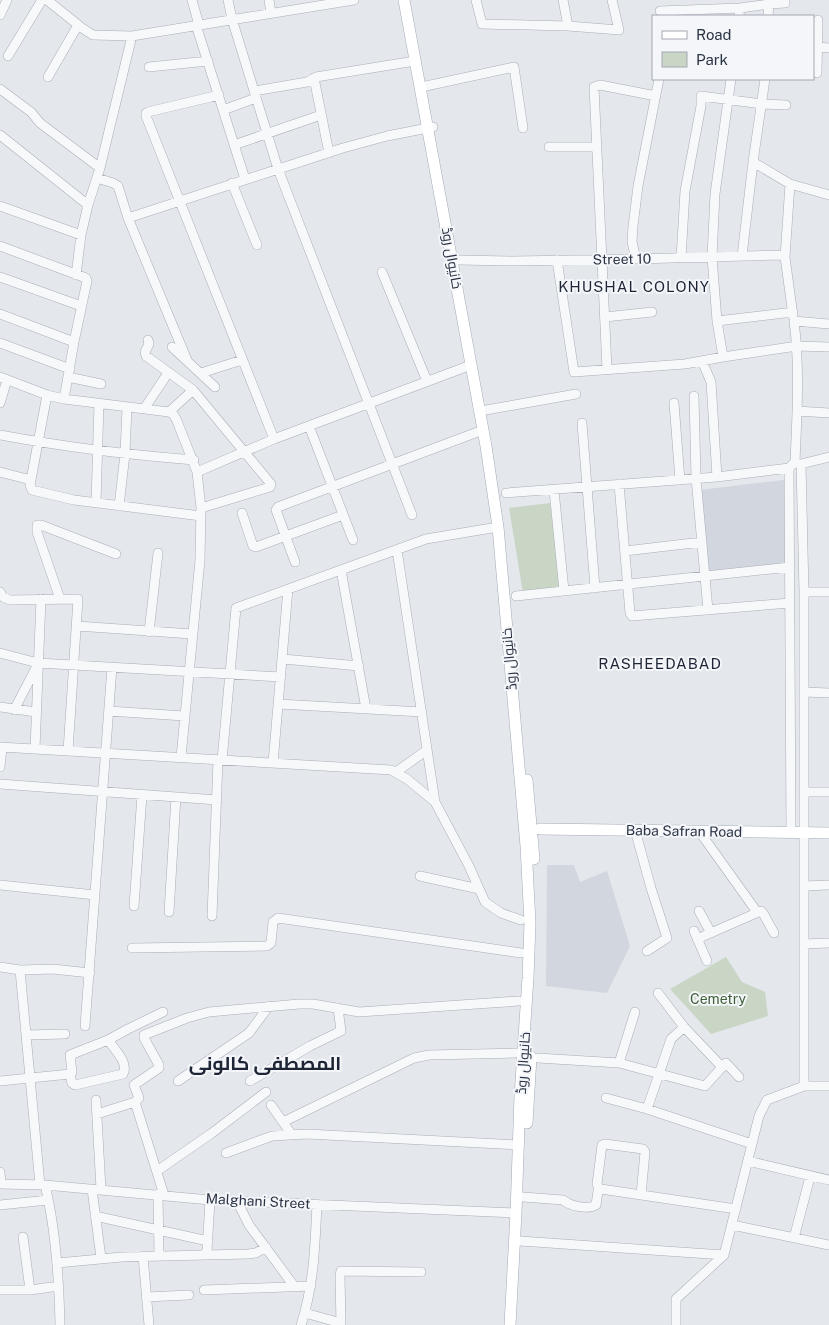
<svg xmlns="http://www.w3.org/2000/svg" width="829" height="1325" font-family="'Public Sans',Cairo,sans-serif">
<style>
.built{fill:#d2d6de}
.green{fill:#c9d6c5}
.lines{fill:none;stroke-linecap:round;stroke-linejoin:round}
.minor-casing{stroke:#a9aeb7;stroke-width:10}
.major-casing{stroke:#a3abb8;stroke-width:12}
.minor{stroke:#f7f8fa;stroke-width:9}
.major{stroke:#fff;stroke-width:11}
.labels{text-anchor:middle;stroke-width:4;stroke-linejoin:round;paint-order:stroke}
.street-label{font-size:14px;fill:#2b3445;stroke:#f4f6f9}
.park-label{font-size:14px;fill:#3f6138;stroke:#f4f6f9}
.neighbourhood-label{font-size:15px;letter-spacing:1px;fill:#1d2536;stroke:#f4f6f9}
.district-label{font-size:19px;font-weight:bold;fill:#1d2536;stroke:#f4f6f9}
</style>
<rect width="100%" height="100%" fill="#e4e7ec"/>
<path class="built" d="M784 480 788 571 709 579 699 490Z
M547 865H574L580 882 607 871 630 946 607 993 546 986Z"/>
<path class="green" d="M550 503 562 590 523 593 509 508Z
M726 957 742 982 765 992 768 1016 711 1034 670 989Z"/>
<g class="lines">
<defs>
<path id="minor" d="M47 0 82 28 93 35 132 36 354 0
M192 0 199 25
M228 0 232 19 278 169 412 515
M269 0 271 13
M476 0 482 24 568 26 619 30 612 0
M563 0 568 26
M660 11 740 8
M0 15 7 0
M739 16 740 8 769 4
M768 16 769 4 785 3V0
M196 25 245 179
M817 47 829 48
M8 56 42 0
M149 67 208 61
M817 73 818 20
M48 77 78 25
M314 78 329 153
M731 79 715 194 712 257 717 321 793 312
M765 79 753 162 790 184 829 195
M426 86 514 67 523 128
M0 89 31 112 40 123 100 168
M254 91 307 82 316 77 415 61
M219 95 148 112 146 113V116L274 439
M223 110 256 98
M0 135 88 205
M234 145 321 115
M549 147H597
M97 178 113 183 118 186 128 218 187 360
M232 183 257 245
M790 184 785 257 793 316
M0 206 81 235
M128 218 343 148 387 136 433 127
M0 246 86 278 87 281 74 342 64 399
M742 256 753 162
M681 258 685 191 701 106V96L762 104 786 105
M636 259 632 242 633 226 638 186 659 79
M458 260 513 261 636 259 782 255 785 257
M557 260 574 372 685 364 723 357 797 346 829 347
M382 272 427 381
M76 275 81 235 88 205 100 168 132 36
M0 277 81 306
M0 314 74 342
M605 317 652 312
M717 321 723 357
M148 340 149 344 145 352 146 356 193 390 271 484 270 487 201 508
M0 343 70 369
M172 347 215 387
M702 361 711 382 717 477
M607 369 594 87 600 85 656 96
M201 373 242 360
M0 377 47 395 64 399 169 412 174 415 177 421 197 472 201 508 200 560 181 757
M68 377 101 384
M47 395 30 485 32 490 74 500 201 516
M694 396 696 478 708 610
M0 403 7 380
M674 403 680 480
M144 409 168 373
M486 410 576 394
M797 411 829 413
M169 412 193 390
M582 423 595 588
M309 426 353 540
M0 435C64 447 129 455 194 460
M797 463 801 464 829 457
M789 468 791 832
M0 472 31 480
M197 472 274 439 471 365
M619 484 630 613 632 616 790 603
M554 490 564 591
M506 493 717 477 789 468 795 462C797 415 800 368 794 321L829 324
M96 503 99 403
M119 506 125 454 127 407
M242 513 253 546 256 547 343 515
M397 550 435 802
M625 551 702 542
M295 562 276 510 278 507 483 430
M341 570 366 709
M0 592 3 597 10 600 78 599 68 751
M804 592H829
M516 596 790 567
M60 599 37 532V525H41L116 554
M77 626 192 634
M149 632 158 553
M0 653 38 663 281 677
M283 659 359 666
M804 692 829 693
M279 704 422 712
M0 707 36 712
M14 710 37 666
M109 711 184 716
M0 747 391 770 407 779 435 802 469 866 485 902 501 913 521 920
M35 749 41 599
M222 760 236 608 426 539 498 527
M273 763 288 589
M0 767 2 747
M396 772 427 750
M0 784 217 800
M804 792H829
M635 830 651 888 667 938 647 951
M699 831 757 912
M420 876 479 889
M0 885 95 895
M804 886 829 885
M134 906 142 795
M699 911 711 933
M169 912 176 797
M212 916 218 760
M694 931 707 961
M697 939 761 911 763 913 774 933
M804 944 829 943
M132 948 267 946 271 943 273 922 278 918 521 953
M0 967 20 970 53 969 90 973
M20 970 40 1185
M658 993 684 1027 722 1067
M85 1026 112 667
M26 1035 65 1034
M538 1058 619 1063 705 1086 726 1063 739 1077
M619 1063 635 1012
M70 1074 72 1083 75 1085 123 1074C129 1063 115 1050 108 1040
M0 1081 70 1074 72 1072 70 1055 108 1040 128 1029 163 1012
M178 1081 249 1033 269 1006
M250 1081 310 1046 341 1031 338 1008
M804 1086H829
M606 1098 647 1109 752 1144
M96 1100 101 1189
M135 1102 164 1195
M271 1105 292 1135
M647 1109 671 1039 684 1027
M97 1114 135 1102 139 1098 134 1085 159 1068V1065L144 1038V1035L187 1018 209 1012 299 1004H313L359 1012 519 1001
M283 1122 414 1058 429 1055 516 1053
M226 1153 272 1136 307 1134 519 1145
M748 1161 829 1180
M157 1171 212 1133 266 1092
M0 1172 1 1184
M0 1184 45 1185 210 1200 516 1213
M45 1185C56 1230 59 1278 60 1325
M92 1189 101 1258
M599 1190 597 1184 602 1145 605 1144 643 1149 645 1152 641 1195
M158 1194 159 1256
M523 1197 563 1200C570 1206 588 1210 596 1205L598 1191 601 1189 736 1209
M237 1201 249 1225 294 1286
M0 1205 48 1200
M95 1216 208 1241
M732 1225 829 1245
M23 1237 30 1290
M794 1238 810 1177
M520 1241 724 1255
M204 1255 207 1251 210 1200
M143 1256 149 1325
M57 1263 122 1257 248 1254 256 1253 266 1247
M0 1290H30L59 1286
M204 1290 311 1286
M146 1297 189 1295
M305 1313 341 1323
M301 1325C314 1285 315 1246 317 1204
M341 1325 340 1275 341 1271 421 1272
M676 1325V1299L724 1255 759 1116 767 1100 804 1086V592L801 464"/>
<path id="major" d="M404 0 486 446 498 527 526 846 530 923 528 978 520 1096 516 1213 510 1325
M527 780 534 859
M540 829 829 833
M527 1123 531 1057"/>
</defs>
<use href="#minor" class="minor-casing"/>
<use href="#major" class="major-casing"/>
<use href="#minor" class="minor"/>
<use href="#major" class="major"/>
</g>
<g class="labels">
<g class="street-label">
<text transform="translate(452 258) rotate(80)" y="5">خانیوال روڈ</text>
<text transform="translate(622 259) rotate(-1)" y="5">Street 10</text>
<text transform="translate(509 659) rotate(-95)" y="5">خانیوال روڈ</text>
<text transform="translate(684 831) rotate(1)" y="5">Baba Safran Road</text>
<text transform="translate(523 1063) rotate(-86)" y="5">خانیوال روڈ</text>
<text transform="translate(258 1201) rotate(3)" y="5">Malghani Street</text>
</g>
<g class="park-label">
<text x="718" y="1004">Cemetry</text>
</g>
<g class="neighbourhood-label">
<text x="634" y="292">KHUSHAL COLONY</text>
<text x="660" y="669">RASHEEDABAD</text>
</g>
<g class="district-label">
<text x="265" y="1070">المصطفی کالونی</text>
</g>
</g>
<rect x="652" y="15" width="162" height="65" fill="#f4f6f9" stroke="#a4a8b1"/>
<rect x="662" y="31" width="25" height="8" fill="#ffffff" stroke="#a4a8b1"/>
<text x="696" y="40" font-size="15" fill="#2b3445">Road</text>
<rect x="662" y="52" width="25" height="15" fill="#c9d6c5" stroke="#a4a8b1"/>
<text x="696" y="65" font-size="15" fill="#2b3445">Park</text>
</svg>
